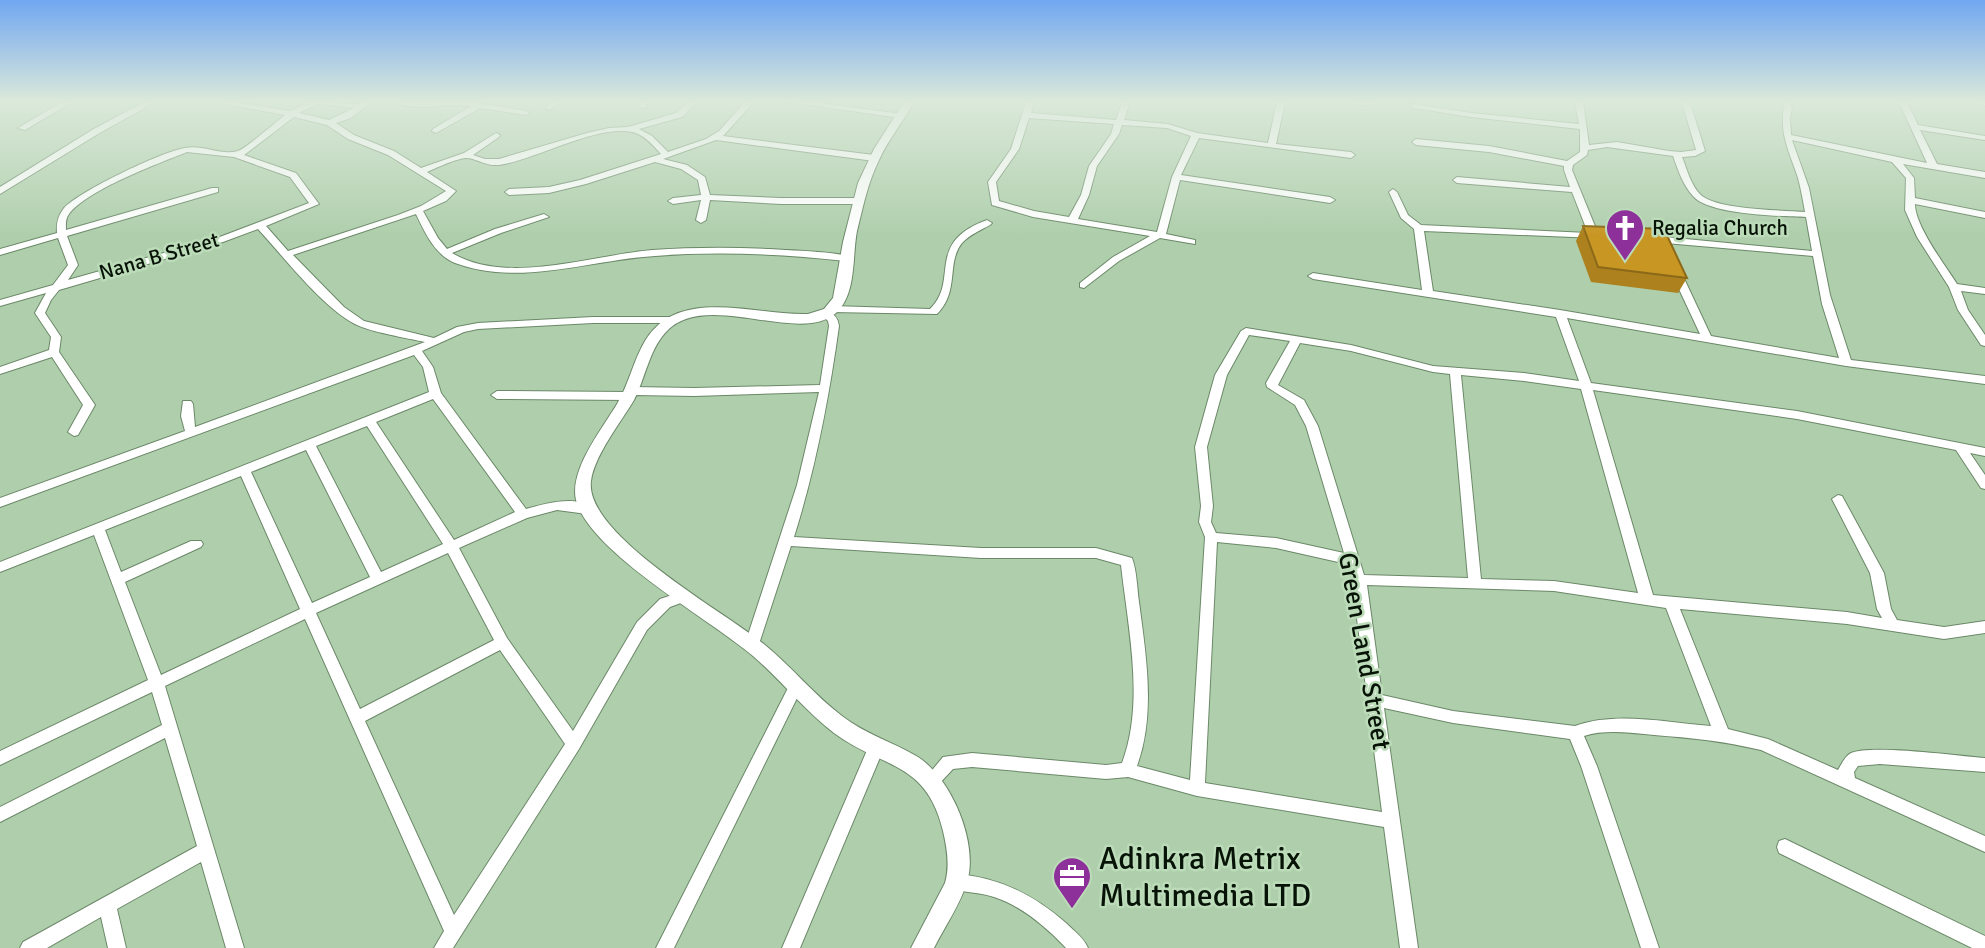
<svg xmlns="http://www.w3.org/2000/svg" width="1985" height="948" font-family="Signika,sans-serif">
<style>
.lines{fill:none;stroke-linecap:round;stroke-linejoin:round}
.minor-casing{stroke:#6b8868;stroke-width:2}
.tertiary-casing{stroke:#6b8868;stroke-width:2}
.minor{fill:#fff;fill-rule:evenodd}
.tertiary{fill:#fff;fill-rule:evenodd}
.wall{fill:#ac811e}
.building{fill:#c89623;stroke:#8c6918;stroke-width:2}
.labels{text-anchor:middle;stroke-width:5;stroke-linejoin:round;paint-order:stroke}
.far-poi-label{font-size:21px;fill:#081307;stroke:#bcdcb9;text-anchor:start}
.far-street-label{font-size:21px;fill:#081307;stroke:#bcdcb9}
.street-label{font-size:26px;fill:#081307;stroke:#bcdcb9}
.near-poi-label{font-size:32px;fill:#081307;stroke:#bcdcb9;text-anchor:start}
</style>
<rect width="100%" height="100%" fill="#afcfac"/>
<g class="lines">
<defs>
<path id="minor" d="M62 102H72L25 130 18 128Z
M144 102H155L98 134 0 194V187L92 130Z
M214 102H235L291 111 308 102 359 104 362 102H371L351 118 336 123 354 135 394 151 421 168 464 153 496 133 500 135 499 137 473 155 485 159H499L587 133 609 128 628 127 676 113 688 102H697L682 117 639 129 652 136 668 152 706 139 719 131 745 102H754L723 136 874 155 878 158 874 161 716 140 663 159 687 165 705 177 710 195 781 198H858L863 201 858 204H781L710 200 706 220 701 223 696 220 701 200 673 204 668 201 673 198 701 195 698 180 681 169 655 162 586 184 549 193 509 195 505 192 509 189 549 187 580 180 661 154C654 146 646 137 636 133 600 122 536 160 499 165 485 166 480 160 468 158 459 157 436 168 427 172L456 191 446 201 423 211 438 238 447 249 495 229 544 214 549 217 501 233 452 253C507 286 592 255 652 250 696 247 741 247 786 250 807 251 829 252 849 256V260L846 261C783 254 718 251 655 256 589 260 520 287 455 263 435 255 425 233 416 214L293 255 344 307 364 321 434 338 457 327 478 323 593 317H674L679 320 674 323H593L478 329 464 332 422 351 433 367 441 393 526 509C544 504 578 494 593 509L587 514 557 510 527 518 459 548 507 638 573 731 637 622 660 599 684 591 689 592 691 596 689 600 670 607 647 630 579 749 453 948H434L444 931 305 619 165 686 244 948H226L201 862 117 909 126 948H108L101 917 47 948H20L23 942 197 846 165 738 0 822V807L162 725 152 692 0 765V751L148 680 94 535 0 572V562L429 392 423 367 414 355 0 507V498L185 431 181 416 183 401H191L193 404 195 427 425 342C407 338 370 332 355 324 322 307 283 256 258 229L223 242 59 290 51 300 45 313 61 337 59 352 95 405 78 435 74 436 68 432 83 405 52 357 0 374V367L49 350 51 337 35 313 46 293 0 306V300L53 285 68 265 58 238 0 255V249L57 233C56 223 58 216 64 208 80 191 161 152 185 148 202 144 221 156 238 151 245 149 276 122 285 115ZM318 104H320L354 108 329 120 299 113ZM294 117 327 125 348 139 388 155 446 191 421 206 398 215 288 251 266 226 319 204 296 173 244 155ZM187 152 234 157 290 177 309 203 217 238 68 280 78 265 67 236 218 192V188H212L66 230C66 224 65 220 69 214 87 190 157 164 187 152ZM433 399 515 512 454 540 376 422ZM367 426 443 544 381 572 316 446ZM306 450 370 577 312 603 251 472ZM241 476 300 609 161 675 125 582 201 547 203 544 201 541H191L121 572 105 530ZM448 553 494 640 360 709 316 613ZM500 650 565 744 454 915 365 721Z
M394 102H475L526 111 530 113 526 115 480 108 436 133 432 131 433 129 471 106C445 102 419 113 394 102Z
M550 102H559L550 110 546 108Z
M640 102H648L645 108H642L638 106Z
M787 102H813L901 114 905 116 901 118Z
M1026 102H1034L1031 113 1116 120 1122 102H1130L1124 120 1168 124 1197 133 1268 143 1277 102H1285L1276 144 1351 152 1355 155 1351 158 1199 138 1181 175 1330 197 1335 200 1330 203 1180 180 1166 234 1195 240V244L1160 238 1119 261 1084 288 1080 287V283L1113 257 1150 236 1033 217 992 205 988 182 1011 149ZM1029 118 1114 124 1111 134 1089 166 1081 195 1069 217 1034 211 999 201 996 182 1019 149ZM1122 125 1167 128 1191 136 1172 177 1157 232 1078 219 1089 195 1097 166 1119 134Z
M1351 102H1383C1375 106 1359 106 1351 102Z
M1575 102H1583L1589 145 1617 142 1669 151 1681 152 1696 150 1682 102H1690L1705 151 1695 156 1682 157C1687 169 1691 187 1702 196 1721 210 1781 210 1805 212 1803 201 1801 189 1798 178 1790 153 1779 134 1784 107L1781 102H1789L1792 107 1790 118 1791 135 1927 163 1899 102H1907L1918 125 1985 136V140L1920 130 1937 164 1985 172V178L1903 164 1914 178 1915 198 1985 212V218L1915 204C1915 226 1945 265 1957 284L1985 288V294L1961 291 1968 310 1985 335V346L1981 345 1958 310 1949 287 1917 237 1905 210 1906 178 1892 162 1792 140 1809 188 1830 295 1851 360 1985 376V384L1846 366 1567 318 1591 383 1797 411 1985 448V456L1970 453 1985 475V489L1981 488 1956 450 1797 419 1593 390 1653 595 1847 612 1882 618 1877 609 1870 573 1832 499 1838 495 1842 496 1884 573 1891 609 1897 620 1944 627 1985 621V633L1944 639 1847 624 1680 609 1728 729 1768 739 1838 770C1841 765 1845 756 1851 753 1871 744 1959 756 1985 758V772L1880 764 1858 766 1854 772 1855 778 1985 836V852L1761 750C1723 741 1692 738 1654 735 1631 733 1606 729 1584 736L1597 766 1659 948H1641L1581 766 1570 739 1453 723 1384 708 1418 948H1400L1384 827 1197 796 1128 777 1106 779 972 767 953 769 938 785 932 787 926 785 924 780 943 757 972 753 1106 765 1122 763C1145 702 1128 629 1121 565L1096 558H981L791 546 759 644 757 648 752 650 747 648 745 644 797 485 819 392 694 396 634 395 633 399 629 400 497 399 491 395 497 391 627 392 628 388 632 387 694 388 820 385 829 326 828 321 821 314 826 311C834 313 838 318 839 326 829 398 816 467 794 537L981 548H1096L1132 558C1137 571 1137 588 1139 602 1146 655 1156 714 1137 766L1190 780 1205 537 1199 522 1201 506 1195 447 1215 375 1241 331 1246 328 1351 345 1433 366 1524 373 1579 381 1556 317 1313 279 1308 276 1313 273 1422 290 1414 229 1401 218 1389 192 1393 189 1397 192 1408 215 1421 225 1588 233 1572 192 1457 183 1453 180 1457 177 1570 187 1564 170V166L1489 152 1416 145 1412 142 1416 139 1489 146 1567 161 1580 152V129L1471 117 1414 108 1410 106 1414 104 1471 113 1579 124ZM1607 147 1673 156C1678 170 1683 185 1693 196 1709 215 1781 216 1806 217L1812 251 1654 236 1649 239 1654 242 1813 256 1822 304 1839 358 1711 336 1681 272 1676 269 1671 272 1700 334 1560 310 1433 291 1424 231 1597 238 1599 236 1572 170 1573 165 1587 155 1588 150ZM1249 335 1290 341 1266 383 1267 387 1295 405 1306 426 1344 553 1276 538 1216 533 1211 522 1213 506 1207 447 1227 375ZM1300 343 1351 351 1433 372 1450 374 1468 578 1364 575 1318 426 1304 400 1278 385ZM1461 375 1524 381 1581 389 1638 593 1554 581 1481 579ZM1217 542 1276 548 1347 564 1352 580 1382 812 1205 783ZM1367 585 1554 591 1666 608 1711 726C1667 723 1618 711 1575 726L1453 711 1382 695Z
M1980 102H1985V106H1982Z
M987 220 992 223 990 225C981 230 969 235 962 243 946 263 960 291 937 314L832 312 827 309 832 306 930 309C960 280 924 243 987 220Z
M795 682 800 684 802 688 674 948H656L790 684Z
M876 741 881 743 884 748 800 948H782L868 748 871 743Z
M1785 839 1985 936V948H1972L1779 853 1777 847 1779 841Z
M956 874C999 877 1034 895 1066 923 1074 931 1084 938 1088 948H1066C1046 927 1022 906 994 897 980 892 964 893 950 888L947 882 950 876Z"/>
<path id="tertiary" d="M904 102H914C903 122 888 140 879 160 868 182 863 207 857 231 852 256 857 294 836 313 798 346 704 288 665 333 649 351 645 379 634 400 621 422 594 456 591 481 584 535 727 613 765 645 792 667 814 695 842 716 865 734 893 742 918 757 951 778 979 843 967 882 960 905 945 926 934 948H911L945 883C950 866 947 848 943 831 926 760 882 769 834 733 804 710 781 680 753 656 711 620 589 552 576 500 569 470 602 429 617 404 629 384 633 361 645 341 679 285 755 316 808 314L824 309 833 298 843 242 858 183 874 149Z"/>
</defs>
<use href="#minor" class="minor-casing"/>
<use href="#tertiary" class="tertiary-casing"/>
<use href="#minor" class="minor"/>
<use href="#tertiary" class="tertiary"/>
</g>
<path class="wall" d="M1583 226 1687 278 1678 293 1591 282 1576 241Z"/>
<path class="building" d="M1583 226 1664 229 1687 278 1598 267Z"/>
<linearGradient id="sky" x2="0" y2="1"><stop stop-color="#71a7f1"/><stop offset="0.43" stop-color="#dbe9da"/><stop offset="1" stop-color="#dbe9da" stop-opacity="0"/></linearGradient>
<rect width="1985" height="235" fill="url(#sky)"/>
<defs>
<symbol id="church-pin" viewBox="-11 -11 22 30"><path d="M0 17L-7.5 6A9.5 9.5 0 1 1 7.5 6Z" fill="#8e309a" stroke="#bcdcb9"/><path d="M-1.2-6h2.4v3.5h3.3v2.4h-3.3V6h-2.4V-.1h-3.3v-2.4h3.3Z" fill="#fff"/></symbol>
<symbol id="office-pin" viewBox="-11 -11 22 30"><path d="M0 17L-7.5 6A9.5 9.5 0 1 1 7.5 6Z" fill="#8e309a" stroke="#bcdcb9"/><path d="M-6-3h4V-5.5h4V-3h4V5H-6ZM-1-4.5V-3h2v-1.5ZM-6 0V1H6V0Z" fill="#fff"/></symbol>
</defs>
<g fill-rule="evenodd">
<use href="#church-pin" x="1603" y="206" width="44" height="60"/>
<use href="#office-pin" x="1050" y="854" width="44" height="60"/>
</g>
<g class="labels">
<g class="far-poi-label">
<text x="1652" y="235">Regalia Church</text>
</g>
<g class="far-street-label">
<text transform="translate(159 256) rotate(-16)" y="7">Nana B Street</text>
</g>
<g class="street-label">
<text transform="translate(1365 651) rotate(80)" y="9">Green Land Street</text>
</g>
<g class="near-poi-label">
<text x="1099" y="869">Adinkra Metrix<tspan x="1099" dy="37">Multimedia LTD</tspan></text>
</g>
</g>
</svg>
